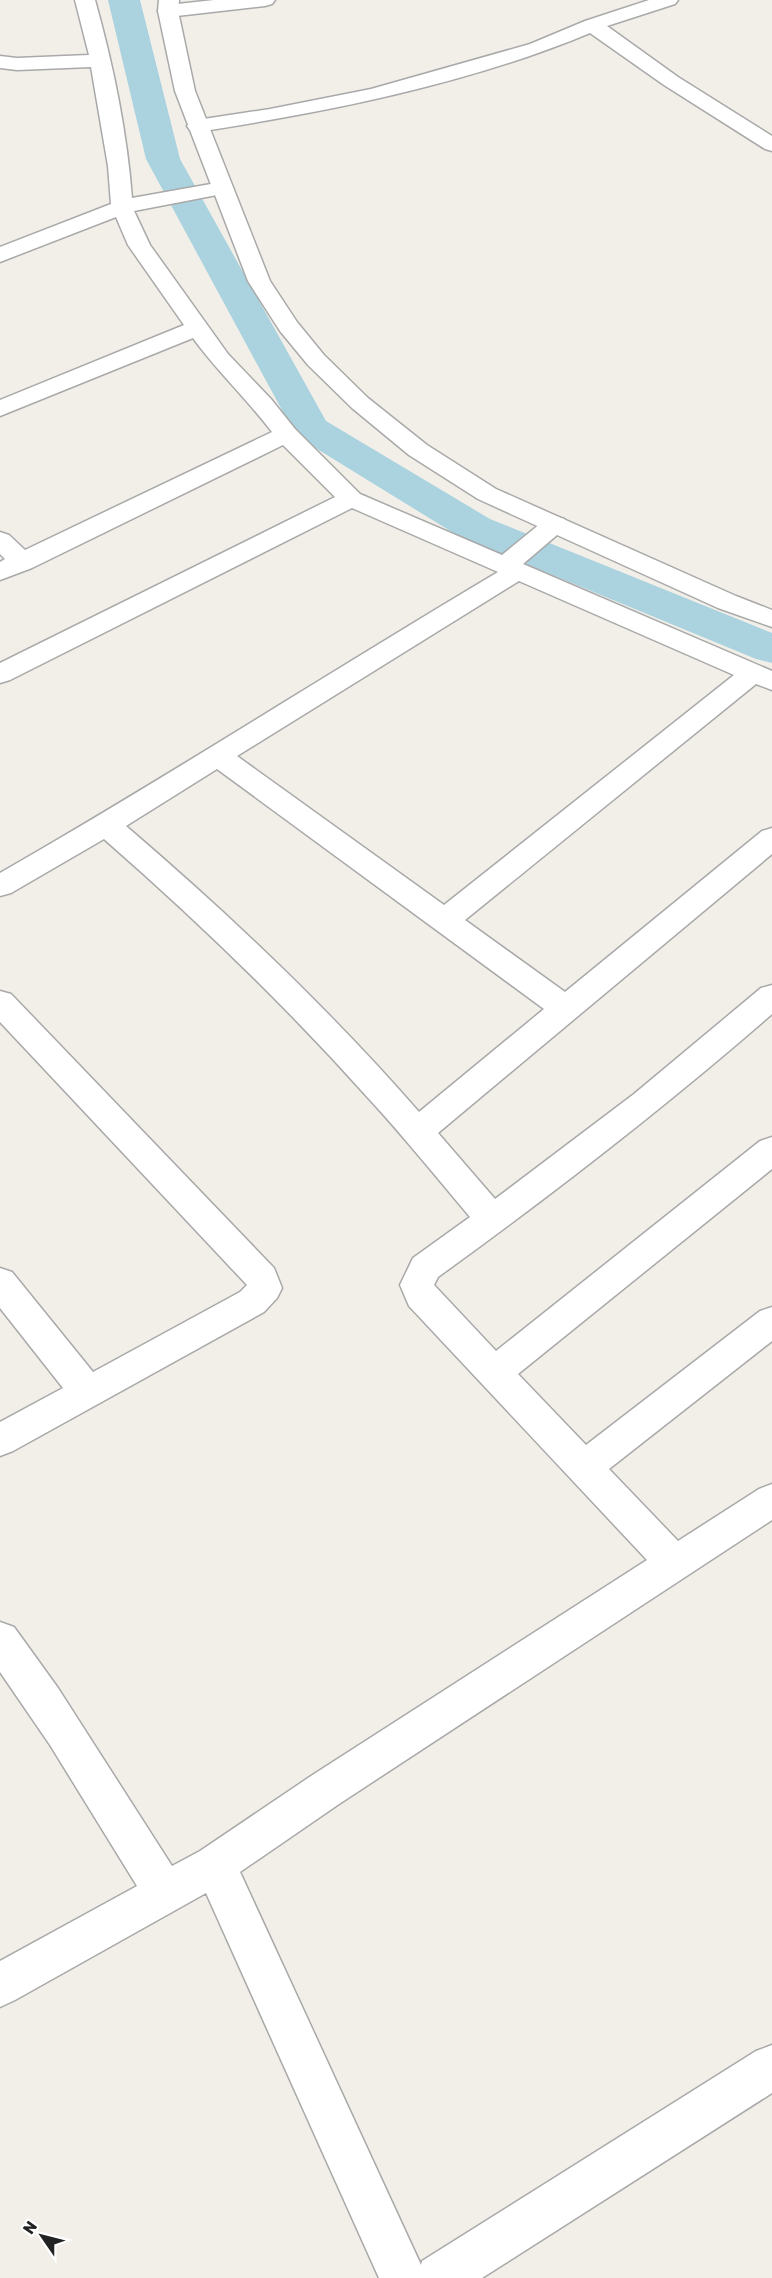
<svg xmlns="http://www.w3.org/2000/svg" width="772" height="2278" font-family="Rubik,sans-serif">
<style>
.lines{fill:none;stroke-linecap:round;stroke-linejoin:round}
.canal{fill:#aad3df;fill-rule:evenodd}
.minor-casing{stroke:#a9a9a9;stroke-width:3}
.tertiary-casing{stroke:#a9a9a9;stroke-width:3}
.minor{fill:#fff;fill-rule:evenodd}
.tertiary{fill:#fff;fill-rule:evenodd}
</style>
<rect width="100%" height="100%" fill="#f2efe9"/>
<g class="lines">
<path class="canal" d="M108 0H140L180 159 326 421 490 519 772 633V663L756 659 460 537 296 436 146 159Z"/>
<defs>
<path id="minor" d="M75 0H95C113 64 127 132 132 198L222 182 230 183 233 188 230 193 222 194 134 211 150 245 228 354 271 399 295 429 360 494 502 555 546 519 555 516 564 519 568 524 564 529 523 564 772 671V690L756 684 465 920 565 992 762 831 772 828V854L438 1133 495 1199 634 1094 761 988 772 985V1014C665 1107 553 1194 438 1277L434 1285 496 1351 760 1141 772 1137V1169L518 1374 586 1445 760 1311 772 1307V1341L609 1469 678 1541 759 1489 772 1484V1520L339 1804 240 1872 421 2265 422 2261 756 2051 772 2045V2093L482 2278H379L206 1893 15 2000 0 2007V1961L137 1886 50 1745 0 1672V1622L14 1627 58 1688 172 1866 200 1851 311 1776 647 1560 409 1306 400 1285 413 1258 470 1217C437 1178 405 1138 370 1100 287 1007 198 921 104 839L11 893 0 896V873C168 777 331 671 498 572L352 508 10 680 0 683V663L335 497 283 445 32 568 0 580V562L5 559 0 554V532L9 535 25 550 272 432C247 399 217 371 193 338L0 416V400L184 325 128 245 116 217 0 262V247L111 204 108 166 91 67 17 70 0 68V56L17 58 89 55ZM519 581 734 675 444 905 237 756ZM217 769 544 1009 419 1112C329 1009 230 915 126 826Z
M214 0H275L272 4 265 6 168 17 161 15 158 11 161 7 168 5Z
M649 0H678L675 4 607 26 678 77 772 136V151L765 149 664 85 590 33C468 84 328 112 197 132L190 130 187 126 190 122 197 120 270 109 371 89 530 44 585 21Z
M0 991 11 994 274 1268 282 1288 277 1298 264 1312 13 1451 0 1456V1422L63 1388 0 1308V1268L12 1272 93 1372 240 1292 247 1285 0 1022Z"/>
<path id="tertiary" d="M159 0H179L178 11 195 91 270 281 297 322 324 355 368 398 427 445 496 489 736 596 772 610V627L718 608 478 499 409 455 352 408 308 365 280 331 248 281 175 91 158 11Z"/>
</defs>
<use href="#minor" class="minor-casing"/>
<use href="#tertiary" class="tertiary-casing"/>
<use href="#minor" class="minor"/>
<use href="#tertiary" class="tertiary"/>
</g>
<g transform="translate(42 2236) rotate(305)" stroke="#ffffff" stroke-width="4.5" paint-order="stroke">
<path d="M0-4.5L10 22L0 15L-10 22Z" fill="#222222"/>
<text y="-9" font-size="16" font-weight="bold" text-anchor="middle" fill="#222222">N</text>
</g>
</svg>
